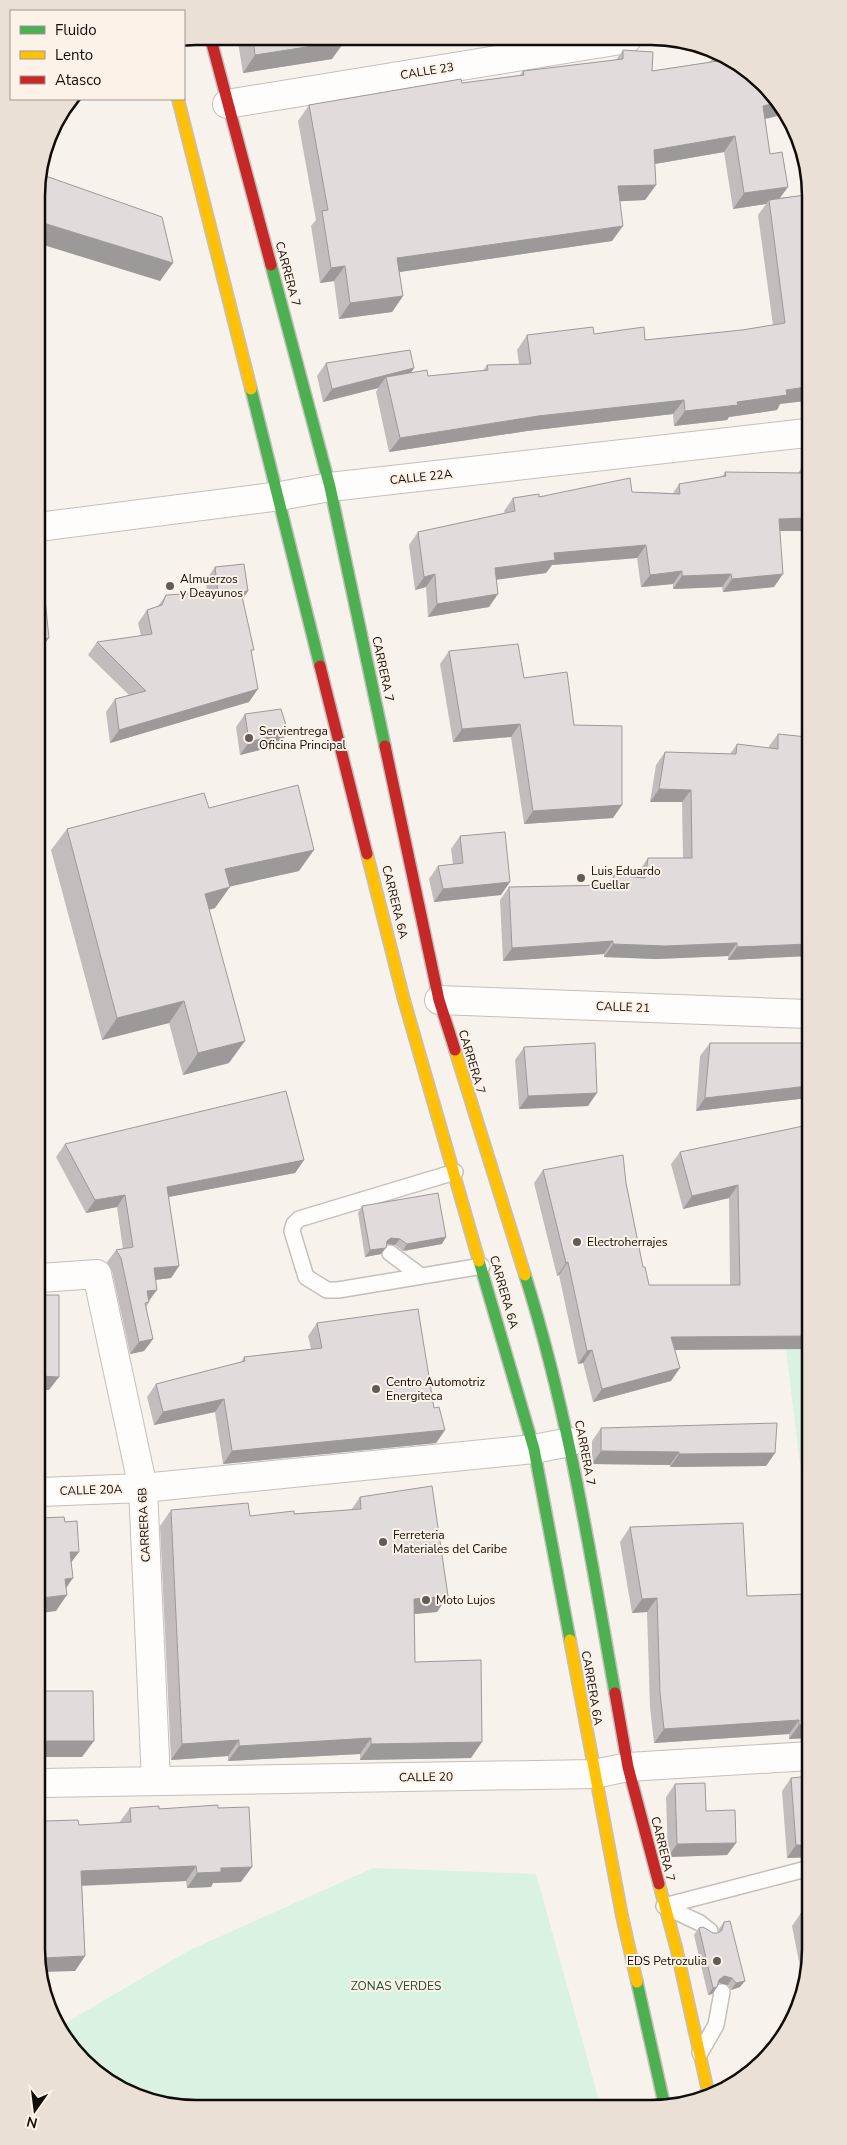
<svg xmlns="http://www.w3.org/2000/svg" width="847" height="2145" font-family="'Nunito Sans',sans-serif">
<style>
.green{fill:#daf2e2}
.lines{fill:none;stroke-linecap:round;stroke-linejoin:round}
.lane-casing{stroke:#c5bfbb;stroke-width:18}
.street-casing{stroke:#c5bfbb;stroke-width:30}
.fast-casing{stroke:#c5bfbb;stroke-width:14}
.slow-casing{stroke:#c5bfbb;stroke-width:14}
.jam-casing{stroke:#c5bfbb;stroke-width:14}
.lane{stroke:#fefdfc;stroke-width:15}
.street{stroke:#fefdfc;stroke-width:28}
.fast{stroke:#4caf50;stroke-width:11}
.slow{stroke:#ffc107;stroke-width:11}
.jam{stroke:#c62828;stroke-width:11}
.wall{fill:#c2bcbc}
.shaded-wall{fill:#9e9999}
.building{fill:#e1dbdb;stroke:#9e9999}
.poi-dot{fill:#625c58;stroke:#fdf2e8;stroke-width:2}
.labels{text-anchor:middle;stroke-width:4;stroke-linejoin:round;paint-order:stroke}
.street-label{font-size:12px;fill:#110c08;stroke:#fdf2e8}
.poi-label{font-size:12px;fill:#110c08;stroke:#fdf2e8;text-anchor:start}
.park-label{font-size:12px;fill:#1b4c37;stroke:#fdf2e8}
.rim{fill:none;stroke:#110c08;stroke-width:2.5}
</style>
<rect width="100%" height="100%" fill="#f8f2ed"/>
<path class="green" d="M786 1349H809V1465H800Z
M373 1868 536 1874 600 2104 165 2106 125 2092 83 2062 62 2025 190 1950Z"/>
<g class="lines">
<defs>
<path id="lane" d="M455 1172 299 1219 294 1224 292 1231 306 1277 327 1290H338L482 1266
M390 1253 421 1276
M664 1906 810 1868
M664 1906 700 1923 710 1931
M700 2053 716 2025 722 1992"/>
<path id="street" d="M227 104 627 39
M38 527 280 496 330 487 806 433
M439 1000 808 1014
M40 1278 97 1274 143 1488 156 1781
M40 1492 143 1488 534 1449 570 1442
M41 1783 594 1774 628 1767 810 1756"/>
<path id="fast" d="M271 265 330 487 385 746
M251 389 320 666
M479 1261 534 1449 570 1640
M525 1275C568 1412 590 1552 615 1693
M637 1982 664 2103"/>
<path id="slow" d="M178 99 251 389
M367 854 404 1000 479 1261
M455 1050 525 1275
M570 1640 622 1916 637 1982
M659 1884 676 1947 709 2096"/>
<path id="jam" d="M210 36 271 265
M320 666 367 854
M385 746 439 1000 455 1050
M615 1693 628 1767 659 1884"/>
</defs>
<use href="#lane" class="lane-casing"/>
<use href="#street" class="street-casing"/>
<use href="#fast" class="fast-casing"/>
<use href="#slow" class="slow-casing"/>
<use href="#jam" class="jam-casing"/>
<use href="#lane" class="lane"/>
<use href="#street" class="street"/>
<use href="#fast" class="fast"/>
<use href="#slow" class="slow"/>
<use href="#jam" class="jam"/>
</g>
<path class="wall" d="M237 36 345 37 332 59 243 73Z
M623 50 652 71 710 62 717 52 765 119 770 154 780 198 805 195 780 404 777 410 729 417 727 420 674 426 673 414 527 431 389 452 376 392 378 388 323 402 317 376 326 363 414 368 411 373 428 376 483 371 487 365 519 364 517 350 527 335 594 334 645 340 742 330 773 325 758 215 766 204 733 209 724 152 655 164 656 185 645 200 620 201 612 241 399 272 403 296 392 312 339 319 334 281 320 283 311 226 316 220 298 121 309 105 520 75 523 71 616 60Z
M802 467H806V531H780L774 587 723 592 722 587 673 589V584L641 587 637 558 552 565 546 573 496 580 489 607 428 617 426 587 415 590 409 545 418 532 505 513 504 511 513 498 632 492 673 493 679 484 722 477 725 472 798 473Z
M215 567 248 591 243 599 252 653 249 702 110 743 106 712 115 699 129 695 88 655 97 642 141 636 138 623 147 610 158 606 166 595 207 593 206 580Z
M449 651 524 678 613 818 524 824 511 737 453 742 440 664Z
M245 714 288 732 279 745 240 755 236 727Z
M778 734 807 737 808 956 728 960V956L656 959 604 957V954L503 961 500 900 509 887 607 885 614 875 638 877 639 871 648 858H683L682 802H650L656 765 665 752 730 754 737 744 769 748V746Z
M209 808 299 871 230 886 215 908 209 910 229 1063 183 1075 169 1023 102 1040 51 850 67 829Z
M460 836 501 895 434 902 429 879 438 866 453 864 451 849Z
M710 1043H808V1098L696 1111 700 1056Z
M524 1047 588 1106 519 1109 515 1060Z
M808 1125 809 1349 675 1350 671 1381 593 1402 583 1363 578 1364 559 1275 557 1276 534 1183 543 1170 626 1183 643 1267 649 1285H730L729 1198 683 1209 671 1164 680 1152Z
M65 1144 304 1160 295 1173 168 1197 179 1266 171 1278 155 1280 149 1301V1302L146 1308 153 1339 144 1351 130 1354 112 1271 107 1262 116 1250 123 1249 117 1207 86 1213 56 1157Z
M362 1206 442 1244 403 1251 395 1245 387 1244 381 1254 365 1257 358 1213Z
M317 1323 434 1408 445 1430 436 1443 223 1464 215 1412 154 1425 147 1397 156 1384 241 1362 244 1357 311 1349 308 1336Z
M601 1428 775 1453 766 1466 670 1467V1465L592 1464V1441Z
M360 1497 437 1612 414 1614 415 1662 471 1758 360 1760V1754L228 1761V1756L171 1760 160 1526 171 1510 250 1516 351 1510Z
M630 1527 747 1596 810 1738 789 1739V1734L654 1743 650 1707 647 1612 632 1613 620 1542Z
M791 1778 810 1857 787 1858 782 1791Z
M675 1784 706 1811 736 1843 727 1855 668 1857 666 1797Z
M130 1808 159 1809 218 1808 241 1882 213 1883 211 1887 187 1888 186 1881 82 1886 85 1956 75 1971 45 1821 79 1825 119 1823Z
M801 1913 810 1959 808 1971 801 1972 792 1926Z
M724 1922 740 1987 731 1990 728 1985 719 1983 718 1984 717 1987 712 1994 708 1995 694 1935 699 1928 713 1933H718L719 1929Z
M737 2078 739 2082 732 2085Z"/>
<path class="shaded-wall" d="M345 41 332 59 243 73 255 55Z
M775 103 782 115 752 122 763 106Z
M735 136 724 152 643 166 654 150Z
M656 185 645 200 607 202 618 186Z
M788 187 777 202 769 200 766 204 733 209 744 193Z
M37 221 173 263 160 281 37 243Z
M623 226 612 241 386 274 397 258Z
M345 266 334 281 320 283 331 268Z
M403 296 392 312 339 319 350 303Z
M414 368 405 381 386 377 378 388 323 402 332 389Z
M806 387V401L780 404 777 410 729 417 727 420 674 426 685 411 737 402 786 390Z
M684 400 673 414 527 431 389 452 400 438 538 416Z
M806 518V531H770L779 519Z
M646 545 637 558 552 565 546 573 486 581 495 568 554 553Z
M682 571 673 584 641 587 650 575Z
M435 574 426 587 415 590 424 577Z
M731 574 722 587 673 589 682 576Z
M783 574 774 587 723 592 732 579Z
M248 591 239 604 241 592Z
M498 594 489 607 428 617 437 604Z
M49 638 40 650 38 651V639Z
M258 689 249 702 110 743 119 730Z
M520 724 511 737 453 742 462 729Z
M288 732 279 745 240 755 249 742Z
M659 789 691 790 682 802H650Z
M622 805 613 818 524 824 533 811Z
M314 850 299 871 210 891 225 869Z
M510 882 501 895 434 902 443 889Z
M230 887 215 908 189 915 205 894Z
M613 941 604 954 503 961 512 948Z
M737 943 728 956 656 959 604 957 613 944Z
M808 944V956L728 960 737 947Z
M184 1001 169 1023 102 1040 117 1018Z
M245 1041 229 1063 183 1075 198 1053Z
M808 1086V1098L696 1111 705 1098Z
M597 1093 588 1106 519 1109 528 1096Z
M304 1160 295 1173 158 1199 167 1187Z
M738 1185 729 1198 683 1209 692 1196Z
M125 1195 117 1207 86 1213 95 1200Z
M446 1237 442 1244 403 1251 407 1244Z
M391 1238 400 1239 395 1245 387 1244 382 1248 387 1241Z
M386 1248 381 1254 365 1257 370 1250Z
M568 1262 559 1275 557 1276 566 1263Z
M179 1266 171 1278 145 1281 154 1268Z
M157 1290 148 1302 147 1291Z
M809 1336V1349L662 1350 671 1337Z
M153 1339 144 1351 130 1354 139 1342Z
M592 1350 583 1363 578 1364 587 1351Z
M680 1368 671 1381 593 1402 602 1389Z
M40 1376 59 1377 49 1390H40Z
M224 1399 215 1412 154 1425 163 1412Z
M445 1430 436 1443 223 1464 232 1451Z
M601 1451 679 1452 670 1465 592 1464Z
M775 1453 766 1466 670 1467 679 1454Z
M70 1552H79L67 1568Z
M73 1578 62 1594 65 1579Z
M67 1595 56 1611 41 1613V1598Z
M448 1596 437 1612 403 1615 414 1599Z
M657 1598 647 1612 632 1613 642 1599Z
M799 1720 789 1734 654 1743 664 1729Z
M810 1724V1738L789 1739 799 1725Z
M371 1738 360 1754 228 1761 239 1746Z
M239 1740 228 1756 171 1760 182 1744Z
M41 1741H94L82 1757H41Z
M482 1742 471 1758 360 1760 371 1744Z
M736 1843 727 1855 668 1857 677 1844Z
M796 1845H810V1857L787 1858Z
M196 1866 186 1881 70 1886 81 1871Z
M252 1867 241 1882 213 1883 211 1887 187 1888 197 1873 221 1868Z
M85 1956 75 1971 42 1972V1958Z
M810 1960 808 1971 801 1972Z
M724 1976 732 1978 728 1985 719 1983 715 1986 719 1980Z
M745 1981 740 1987 731 1990 736 1983Z
M717 1987 712 1994 708 1995 713 1988Z"/>
<path class="building" d="M253 37H345V41L255 55Z
M623 50 653 52 652 71 718 61 717 52H718L722 53 764 83 775 103 763 106 770 154 782 152 788 187 744 193 735 136 654 150 656 185 618 186 623 226 397 258 403 296 350 303 345 266 331 268 322 211 328 210 309 105 461 79 462 83 524 75 523 71 623 59Z
M40 174 162 217 173 263 37 221V186Z
M805 195 806 387 786 390 787 395 737 402 738 405 685 411 684 400 538 416 400 438 386 377 427 370 428 376 488 370 487 365 531 364 527 335 593 327 594 334 644 327 645 340 742 330 785 323 769 200Z
M410 350 414 368 332 389 326 363Z
M802 467H806V518L779 519 783 574 732 579 731 574 682 576V571L650 575 646 545 554 553 555 560 495 568 498 594 437 604 435 574 424 577 418 532 515 511 513 498 539 494V497L630 478 632 492 680 494 679 484 726 476 725 472 802 473Z
M41 559 49 638 38 639V560Z
M244 564 248 591 241 592 254 650H251L258 689 119 730 115 699 146 691 97 642 152 634 147 610 162 605 166 595 218 592 215 567Z
M518 644 524 678 567 672 574 725 622 726V805L533 811 520 724 462 729 449 651Z
M281 709 288 732 249 742 245 714Z
M778 734 807 737 808 944 737 947V943L665 946 613 944V941L512 948 509 887 613 885 614 875 645 878 648 858H692L691 790 659 789 665 752 736 754 737 744 778 749Z
M298 785 314 850 225 869 230 887 205 894 245 1041 198 1053 184 1001 117 1018 67 829 204 793 209 808Z
M505 832 510 882 443 889 438 866 463 863 460 836Z
M595 1043 597 1093 528 1096 524 1047Z
M710 1043H808V1086L705 1098Z
M286 1091 304 1160 167 1187 179 1266 154 1268 157 1290 147 1291 149 1302 145 1303 153 1339 139 1342 121 1258 116 1250 133 1247 125 1195 95 1200 65 1144Z
M808 1125 809 1336 671 1337 680 1368 602 1389 592 1350 587 1351 568 1262 566 1263 543 1170 623 1155 626 1183 643 1267H645L649 1285H740L738 1185 692 1196 680 1152Z
M438 1193 446 1237 407 1244 400 1239 391 1238 387 1241 386 1248 370 1250 362 1206Z
M40 1295H59V1377L40 1376Z
M418 1309 434 1408 439 1407 445 1430 232 1451 224 1399 163 1412 156 1384 245 1361 244 1357 322 1348 317 1323Z
M777 1423 775 1453 679 1454V1452L601 1451V1428Z
M432 1486 448 1596 414 1599 415 1662 481 1660 482 1742 371 1744V1738L239 1746V1740L182 1744 171 1510 248 1503 250 1516 294 1511V1514L361 1509 360 1497Z
M64 1517 65 1522 77 1521 79 1552H70L73 1578 65 1579 67 1595 41 1598 40 1518Z
M743 1523 747 1596 809 1594 810 1724 799 1725V1720L664 1729 660 1693 657 1598 642 1599 630 1527Z
M41 1691H93L94 1741H41Z
M810 1776V1845H796L791 1778Z
M705 1783 706 1811 735 1810 736 1843 677 1844 675 1784Z
M218 1805V1808L249 1807 252 1867 221 1868V1872L197 1873 196 1866 81 1871 85 1956 42 1958 41 1808H44L45 1821 78 1820 79 1825 131 1822 130 1808 159 1806V1809Z
M810 1911V1960L801 1913Z
M730 1921 745 1981 736 1983 732 1978 724 1976 719 1980 717 1987 713 1988 699 1928 703 1927 713 1933H718L722 1930 724 1922Z
M744 2077 739 2082 735 2084 737 2078Z"/>
<g class="poi-dot">
<circle cx="170" cy="586" r="5"/>
<circle cx="249" cy="738" r="5"/>
<circle cx="581" cy="878" r="5"/>
<circle cx="577" cy="1242" r="5"/>
<circle cx="376" cy="1389" r="5"/>
<circle cx="383" cy="1542" r="5"/>
<circle cx="426" cy="1600" r="5"/>
<circle cx="717" cy="1961" r="5"/>
</g>
<g class="labels">
<g class="street-label">
<text transform="translate(427 71) rotate(-9)" y="4">CALLE 23</text>
<text transform="translate(288 274) rotate(75)" y="4">CARRERA 7</text>
<text transform="translate(421 477) rotate(-6)" y="4">CALLE 22A</text>
<text transform="translate(383 669) rotate(78)" y="4">CARRERA 7</text>
<text transform="translate(395 902) rotate(76)" y="4">CARRERA 6A</text>
<text transform="translate(623 1007) rotate(2)" y="4">CALLE 21</text>
<text transform="translate(472 1062) rotate(73)" y="4">CARRERA 7</text>
<text transform="translate(504 1292) rotate(74)" y="4">CARRERA 6A</text>
<text transform="translate(585 1453) rotate(79)" y="4">CARRERA 7</text>
<text transform="translate(91 1490) rotate(-2)" y="4">CALLE 20A</text>
<text transform="translate(144 1525) rotate(-93)" y="4">CARRERA 6B</text>
<text transform="translate(592 1688) rotate(80)" y="4">CARRERA 6A</text>
<text transform="translate(426 1777) rotate(-1)" y="4">CALLE 20</text>
<text transform="translate(663 1849) rotate(76)" y="4">CARRERA 7</text>
</g>
<g class="poi-label">
<text x="180" y="583">Almuerzos<tspan x="180" dy="14">y Deayunos</tspan></text>
<text x="259" y="735">Servientrega<tspan x="259" dy="14">Oficina Principal</tspan></text>
<text x="591" y="875">Luis Eduardo<tspan x="591" dy="14">Cuellar</tspan></text>
<text x="587" y="1246">Electroherrajes</text>
<text x="386" y="1386">Centro Automotriz<tspan x="386" dy="14">Energiteca</tspan></text>
<text x="393" y="1539">Ferreteria<tspan x="393" dy="14">Materiales del Caribe</tspan></text>
<text x="436" y="1604">Moto Lujos</text>
<text x="707" y="1965" text-anchor="end">EDS Petrozulia</text>
</g>
<g class="park-label">
<text x="396" y="1990">ZONAS VERDES</text>
</g>
</g>
<path d="M0 0H847V2145H0ZM196 45H651A151 151 0 0 1 802 196V1949A151 151 0 0 1 651 2100H196A151 151 0 0 1 45 1949V196A151 151 0 0 1 196 45Z" fill="#eae0d6" fill-rule="evenodd"/>
<path class="rim" d="M196 45H651A151 151 0 0 1 802 196V1949A151 151 0 0 1 651 2100H196A151 151 0 0 1 45 1949V196A151 151 0 0 1 196 45Z"/>
<rect x="10" y="10" width="175" height="90" fill="#fdf2e8" stroke="#9f968e"/>
<rect x="20" y="26" width="25" height="8" fill="#4caf50" stroke="#9f968e"/>
<text x="55" y="35" font-size="15" fill="#110c08">Fluido</text>
<rect x="20" y="51" width="25" height="8" fill="#ffc107" stroke="#9f968e"/>
<text x="55" y="60" font-size="15" fill="#110c08">Lento</text>
<rect x="20" y="76" width="25" height="8" fill="#c62828" stroke="#9f968e"/>
<text x="55" y="85" font-size="15" fill="#110c08">Atasco</text>
<g transform="translate(35 2110) rotate(194)" stroke="#fdf2e8" stroke-width="4" paint-order="stroke">
<path d="M0-4L9 19L0 12L-9 19Z" fill="#110c08"/>
<text y="-8" font-size="14" font-weight="bold" text-anchor="middle" fill="#110c08">N</text>
</g>
</svg>
